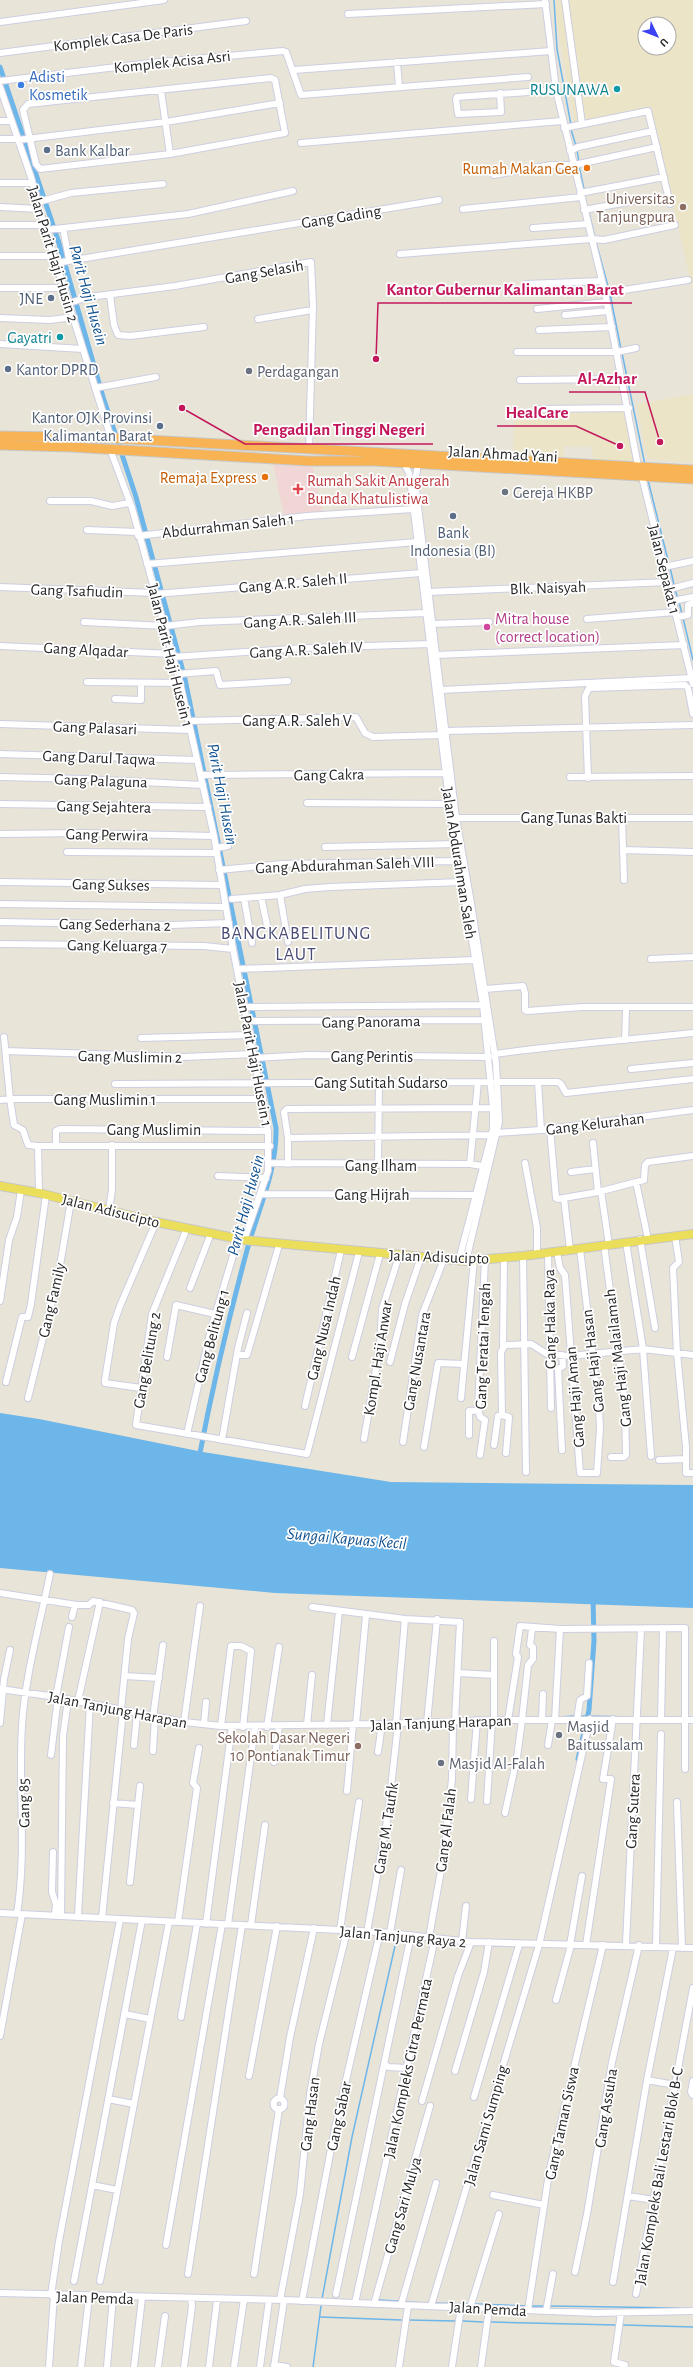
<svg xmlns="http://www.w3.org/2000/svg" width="693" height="2367" font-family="'Alegreya Sans',sans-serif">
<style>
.education{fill:#ebe4c7;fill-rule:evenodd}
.medical{fill:#f0d7d5}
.water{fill:#6db6e9}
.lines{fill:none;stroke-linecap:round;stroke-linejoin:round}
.stream{stroke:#6db6e9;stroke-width:1.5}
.canal{stroke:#6db6e9;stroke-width:5}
.minor-casing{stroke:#cdcee0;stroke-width:8}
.major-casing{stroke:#c7c7c7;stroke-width:10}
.highway-casing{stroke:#c7c7c7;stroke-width:11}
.minor{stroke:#fff;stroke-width:6}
.major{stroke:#ebde5b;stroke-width:8}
.highway{stroke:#f8b354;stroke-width:9}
.shop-dot{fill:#3f7fe0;stroke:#fff;stroke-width:1.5}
.culture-dot{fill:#0f9aa8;stroke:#fff;stroke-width:1.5}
.service-dot{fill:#5c6f8a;stroke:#fff;stroke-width:1.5}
.food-dot{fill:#e8710a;stroke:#fff;stroke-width:1.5}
.education-dot{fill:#8d6e63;stroke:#fff;stroke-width:1.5}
.worship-dot{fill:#6b7280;stroke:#fff;stroke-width:1.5}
.health-dot{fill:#e0444e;stroke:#fff;stroke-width:1.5}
.hotel-dot{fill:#d1479c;stroke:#fff;stroke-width:1.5}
.labels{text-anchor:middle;stroke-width:3.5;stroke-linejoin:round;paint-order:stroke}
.street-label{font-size:16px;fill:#272727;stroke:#fff}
.shop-label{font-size:16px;fill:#366cbe;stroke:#fff;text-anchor:start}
.culture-label{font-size:16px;fill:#0d838f;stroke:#fff;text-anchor:end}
.service-label{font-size:16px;fill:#4e5e75;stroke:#fff;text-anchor:start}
.food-label{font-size:16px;fill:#c56008;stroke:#fff;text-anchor:end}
.education-label{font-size:16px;fill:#785e54;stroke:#fff;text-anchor:end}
.worship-label{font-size:16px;fill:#5b616d;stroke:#fff;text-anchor:start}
.health-label{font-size:16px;fill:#be3a42;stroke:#fff;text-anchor:start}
.hotel-label{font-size:16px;fill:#b23c85;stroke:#fff;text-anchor:start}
.water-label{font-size:17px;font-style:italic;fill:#115290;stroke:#fff}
.quarter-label{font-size:18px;letter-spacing:1px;fill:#494b75;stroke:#fff}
.leader{fill:none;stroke:#c2185b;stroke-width:1.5}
.callout-dot{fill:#c2185b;stroke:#fff;stroke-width:1.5}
.callout-label{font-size:17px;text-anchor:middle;font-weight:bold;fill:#c2185b;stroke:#fff;stroke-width:3.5;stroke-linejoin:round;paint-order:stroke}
</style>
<rect width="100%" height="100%" fill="#e9e4d8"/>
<path class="education" d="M555 0H693V292L651 107 575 123 557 23ZM645 24H669V48H645Z
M693 394V463L647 459 637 404Z
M626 409 635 462H593L592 447 564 446V459L513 455 515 410Z"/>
<path class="medical" d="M273 463H312L323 515 284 517Z"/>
<path class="water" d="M0 1413 39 1419 203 1452 391 1482 693 1485V1608L275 1593 0 1568Z"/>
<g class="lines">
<path class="stream" d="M554 0 557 49 571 125
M571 129 576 146
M577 150 579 162
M579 166 584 189
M584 193 587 207
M589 213 595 238
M596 242 609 290
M610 294 621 349
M622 353 645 465
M648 480 669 564
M670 567 674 585
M675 589 678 599
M679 602 682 614
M683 618 693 660
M582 1716 634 1717
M526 1717H538
M546 1717H552
M559 1717 574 1716
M642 1717H657
M664 1717H684
M322 2299 352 2137 397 1937
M379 2300 398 2301
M406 2302 428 2303
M436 2303 468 2304
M475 2304 528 2306
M532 2306H546
M550 2306 680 2308
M321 2317 401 2320
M408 2320 455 2321
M463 2321 483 2322
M491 2322 616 2325
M623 2325 693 2327
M313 2367 321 2306"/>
<path class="canal" d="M0 67 58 240 103 397 136 497 185 679 276 1128C277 1173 257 1211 246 1254 228 1321 212 1389 199 1458
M578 1759 589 1710 594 1641 593 1598"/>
<defs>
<path id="minor" d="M545 0 556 90 605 293 638 466
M565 0 582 124
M348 14 546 4
M0 22 164 0
M0 53 246 21
M397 62 399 87
M294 70 551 51
M271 78 275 80 285 133 170 154 40 169 36 164 23 110 28 104Z
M0 81 150 63 283 51 286 52 301 95 528 77
M0 87 31 177 44 225 111 438
M161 91 170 154
M500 93 501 112 458 114 456 99 457 97 556 90
M0 121H11
M564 128 648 111 670 204
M0 139H18
M18 140 166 122 280 103
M301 143 562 121
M570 151 578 147 653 131
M494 175 551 165H574L657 147
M0 183H32
M580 193 664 177
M38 202 71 193 163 184
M0 207 39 209
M463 209 581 197
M584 210 639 200
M0 225H44
M63 228 69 259
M533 228 588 224
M46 230 188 214 293 191
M400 254 592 239 604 240 675 225
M0 256H54
M56 263 439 200
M526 284 602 281
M0 288H65
M605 293 688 280
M110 295 114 325 118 335 130 336 204 327
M69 303 89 297 175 286 311 262 313 306 309 449
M537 309 607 302
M565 315 608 311
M0 318 50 320 74 317
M258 319 312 310
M539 330 612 327
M0 344 83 349
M517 352H617L636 348
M520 380 623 379
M95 388 156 377
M539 409 629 408
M110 449 132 508 180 683 214 836 233 949 268 1131V1171L244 1240
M404 463 409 473 411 487 451 816 483 1005 493 1108V1129L459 1260
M418 464 415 482 456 818 471 903 496 1063 499 1122 466 1261
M642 477 693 684
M50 501H91L112 506 129 503
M87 530 138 532
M138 536 307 516 413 509
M147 564 417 542
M664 567 693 561
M0 587 155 593
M670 589 693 583
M428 592 668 582
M155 594 421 573
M673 601 693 597
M677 617 688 615V605L693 603
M587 619 676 612
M84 622 165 626 200 622 426 613
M432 624 489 622
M0 646 173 654
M435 655 684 645
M173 657 305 648 430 644
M178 674 216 671 220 685 288 681
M87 682 180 683
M440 690 692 678
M115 699 141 700V683
M189 721 356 717 365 733 373 737 441 735
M0 724 190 730
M445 731 693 725
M0 754 197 760
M201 775 446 773
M0 777 84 779 203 785
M570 777 693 776
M588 778 585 696 589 688 685 685 688 688 693 714
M307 803 449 804
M0 804 208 807
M622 817 624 880
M456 818H693
M0 834 83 833 214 836
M325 847 458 844
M216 848 228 846
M623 850 693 852
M67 852 217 853
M219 870 282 864 457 861
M0 882 222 885
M280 895 288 942
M261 897 267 925
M244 898 252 943
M232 899 280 895 305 889 330 887 461 882
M0 904 226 907
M0 922 171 925 229 923
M0 944 204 946 233 949
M651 959 693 957
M238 969 475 960
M485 989 523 986 525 993V1010L527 1011 582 1007H693
M245 1007 483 1005
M248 1021 484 1020
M141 1038 250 1035
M625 1040 626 1011
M6 1051 184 1057 254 1054
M495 1054C560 1045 627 1040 693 1033
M255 1058 308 1055 489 1057
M631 1069 693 1063
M497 1082H558L561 1084 566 1093 693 1079
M538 1082 541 1130
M115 1084 491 1082
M0 1100 10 1099 4 1037
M550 1128 556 1198 558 1199 598 1192 644 1180 645 1165 648 1162 693 1156
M497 1133 541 1130 693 1110
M288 1138 491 1135
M593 1143 598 1192
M38 1146 28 1145 23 1130 14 1125 10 1099H263
M56 1146V1131L60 1129 268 1131
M270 1163 470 1164 482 1166
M525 1163 537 1228V1254
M288 1164V1138L284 1112 287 1109 493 1108
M470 1164 478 1082
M378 1165 379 1082
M571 1172 595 1169
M218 1176 266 1178
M636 1182 648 1239
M601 1191 609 1245
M39 1193 38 1146H270
M261 1194 475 1195
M564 1198 570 1250
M109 1210 112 1190V1145
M187 1228 152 1314 136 1425 307 1454 359 1252
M675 1236 679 1262 673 1268 677 1353 686 1447V1473H693
M640 1239 655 1328
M626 1242 643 1349 651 1456
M604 1245 625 1403 626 1455 624 1457H611
M557 1252 560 1268 565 1275 580 1473H597L600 1428 599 1409 580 1249
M548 1253 551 1408
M523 1256 526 1472
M190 1288 211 1233
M0 1301 9 1240 17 1217 21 1190
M503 1346 504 1258
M237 1355H247L279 1245
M562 1355 563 1366 558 1369 562 1450
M167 1357 176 1305 215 1314
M352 1357 380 1254
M390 1362 405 1304 421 1257
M6 1382 22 1317H28L31 1304 46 1195
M141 1388 105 1383V1380L114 1323 120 1306 156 1222
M28 1398 58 1277 71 1201
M461 1398 474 1260
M305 1406 341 1250
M187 1434 211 1329 238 1239
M469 1435V1411L478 1410
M364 1439 380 1345 382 1309 399 1256
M222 1440 238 1348 247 1313
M403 1442 422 1315 444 1259
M494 1445 498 1416 502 1415
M424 1447 438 1363 463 1364
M506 1453 509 1417 502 1415 501 1352 505 1345 531 1344 547 1354 570 1356 643 1349 693 1355
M480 1455 485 1420 480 1417 478 1409 485 1259
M659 1460 686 1459
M0 1593 77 1605H89L93 1601 132 1610 134 1613 128 1639 121 1710
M312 1607 405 1619 396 1724
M72 1617 75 1605
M405 1619 460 1622 455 1721
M458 1673 494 1675
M125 1676 159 1678
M0 1689 56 1697 184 1722 221 1726 380 1724 494 1720H693
M56 1697 69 1627
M78 1701 100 1602
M153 1717 163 1645
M661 1719 663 1628
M494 1720V1641
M508 1720 518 1657 516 1654 520 1626 560 1629 685 1628V1769
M522 1720 528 1665 533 1659V1647L530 1645 532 1629
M542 1720 543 1694
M555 1720 560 1629
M577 1720 580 1700 587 1696 589 1663
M184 1722 200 1606
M0 1723 4 1679 10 1650
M427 1723 437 1619
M204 1724 206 1702
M356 1724 366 1615
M307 1725 312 1675
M327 1725 339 1611
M221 1726 231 1646H241L251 1651 243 1727
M267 1727 279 1647
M134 1745 137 1713
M548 1745 552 1720
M153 1751 155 1717
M378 1752 382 1724
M51 1755 58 1697
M274 1762 279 1726
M347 1791 353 1724
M471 1799 477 1720
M487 1801 492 1720
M677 1802 682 1948
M113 1803 138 1805
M505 1813 517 1757 522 1720
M53 1852 52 1892 56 1904 55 1915
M130 1882 140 1786
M0 1913 380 1932 471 1942 693 1948
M17 1914C27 1849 18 1789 22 1726 25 1675 40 1624 50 1574
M61 1915 63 1736 68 1700
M78 1916 90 1704
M102 1918 123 1711
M178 1922 197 1788 193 1783 199 1748
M206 1924 232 1726
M228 1924 255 1727
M251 1925 265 1825
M340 1930 359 1802
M367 1932 388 1815 398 1724
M390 1933 401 1870
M429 1937 444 1854 452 1779 453 1721
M462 1941 466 1906
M626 1944 641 1629
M570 1945 582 1876
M586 1945 611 1779H603L613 1719
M656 1946 661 1734
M556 2000 571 1945
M125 2014 150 2019
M181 2017 197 1924
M0 2036 22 1914
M385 2064 388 2067 407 2068
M455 2071 484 1972 489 1942
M249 2076 277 1926
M647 2080 675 2085
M693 2081 691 2092 693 2095
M474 2097 519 1945
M280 2098 290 2037 314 1928
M273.5 2104a5.5 5.5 0 1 1 11 0a5.5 5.5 0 1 1-11 0Z
M108 2099 134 2104
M422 2101 458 1976 471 1942
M92 2185 117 2190
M493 2195 544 2205
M628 2196 654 2200
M166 2245 222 1924
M575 2272 587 2214 612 2062 639 1945
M188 2274 242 1925
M254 2274 279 2109
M74 2281 142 1920
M100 2281 169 1922
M613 2282 647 2080 673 1948
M0 2293 284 2300 596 2313 693 2311
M336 2294 411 1935
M636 2294 693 1988
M51 2295 59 2241 120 1920
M280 2300 300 2194 310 2094 319 2044 347 1931
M302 2301 335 2128 380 1932
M355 2303 435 1938
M374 2304 430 2106
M401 2305 436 2183
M431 2306 539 1945 590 1719
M470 2308 499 2214
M528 2310 549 2173 603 1945
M546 2311 553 2274
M621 2313 614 2362 625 2365 624 2367
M274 2365 287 2367
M49 2367 54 2295
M81 2367 89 2297
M107 2367 113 2297
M134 2367 142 2298
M158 2367 165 2316
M184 2367 192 2306 191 2299
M209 2367 217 2300
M234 2367 244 2299
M260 2367 269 2300
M274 2367 284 2300
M399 2367 408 2306
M452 2367 461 2307
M481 2367 489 2309"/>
<path id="major" d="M0 1186 39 1193 156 1222 244 1240 466 1261 523 1256 693 1234"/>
<path id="highway" d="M0 436 111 438 693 470
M0 445 71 447 309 461H374L693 479"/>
</defs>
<use href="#minor" class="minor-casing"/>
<use href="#major" class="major-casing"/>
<use href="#highway" class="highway-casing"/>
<use href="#minor" class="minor"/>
<use href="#major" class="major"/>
<use href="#highway" class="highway"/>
</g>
<circle class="shop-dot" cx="21" cy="85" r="4"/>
<g class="culture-dot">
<circle cx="617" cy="89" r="4"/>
<circle cx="60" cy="337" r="4"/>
</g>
<g class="service-dot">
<circle cx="47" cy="150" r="4"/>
<circle cx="51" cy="298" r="4"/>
<circle cx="8" cy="369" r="4"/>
<circle cx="160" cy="426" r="4"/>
<circle cx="453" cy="516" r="4"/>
</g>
<g class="food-dot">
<circle cx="587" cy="168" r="4"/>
<circle cx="265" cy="477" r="4"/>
</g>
<g class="education-dot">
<circle cx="683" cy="207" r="4"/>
<circle cx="358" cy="1746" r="4"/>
</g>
<g class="worship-dot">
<circle cx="249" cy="371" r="4"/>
<circle cx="505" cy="492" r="4"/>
<circle cx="559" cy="1735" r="4"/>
<circle cx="441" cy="1763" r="4"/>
</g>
<path class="health-dot" d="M296 483h4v4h4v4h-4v4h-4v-4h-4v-4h4z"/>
<circle class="hotel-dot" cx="487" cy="627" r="4"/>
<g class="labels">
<g class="street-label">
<text transform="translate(123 37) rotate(-7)" y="6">Komplek Casa De Paris</text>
<text transform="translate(172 61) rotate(-6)" y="6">Komplek Acisa Asri</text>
<text transform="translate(341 216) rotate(-9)" y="6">Gang Gading</text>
<text transform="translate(54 254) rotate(73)" y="6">Jalan Parit Haji Husin 2</text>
<text transform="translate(264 271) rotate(-10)" y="6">Gang Selasih</text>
<text transform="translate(503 453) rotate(3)" y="6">Jalan Ahmad Yani</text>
<text transform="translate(228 525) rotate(-6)" y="6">Abdurrahman Saleh 1</text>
<text transform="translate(665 569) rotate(76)" y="6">Jalan Sepakat 1</text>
<text transform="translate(293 582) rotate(-5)" y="6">Gang A.R. Saleh II</text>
<text transform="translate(548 587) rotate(-2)" y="6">Blk. Naisyah</text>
<text transform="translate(77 590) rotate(2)" y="6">Gang Tsafiudin</text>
<text transform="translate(300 619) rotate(-3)" y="6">Gang A.R. Saleh III</text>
<text transform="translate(86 649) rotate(3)" y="6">Gang Alqadar</text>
<text transform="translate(306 649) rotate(-3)" y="6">Gang A.R. Saleh IV</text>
<text transform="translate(171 655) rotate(76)" y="6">Jalan Parit Haji Husein 1</text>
<text x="297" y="726">Gang A.R. Saleh V</text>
<text transform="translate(95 727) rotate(2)" y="6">Gang Palasari</text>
<text transform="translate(99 757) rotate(2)" y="6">Gang Darul Taqwa</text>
<text transform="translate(329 774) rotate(-1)" y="6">Gang Cakra</text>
<text transform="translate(101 780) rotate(2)" y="6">Gang Palaguna</text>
<text transform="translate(104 806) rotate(1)" y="6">Gang Sejahtera</text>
<text x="574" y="823">Gang Tunas Bakti</text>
<text transform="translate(107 834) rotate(1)" y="6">Gang Perwira</text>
<text transform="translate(460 863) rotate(81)" y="6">Jalan Abdurahman Saleh</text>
<text transform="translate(345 864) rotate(-2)" y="6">Gang Abdurahman Saleh VIII</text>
<text transform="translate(111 884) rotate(1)" y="6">Gang Sukses</text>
<text transform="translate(115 924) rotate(1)" y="6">Gang Sederhana 2</text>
<text transform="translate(117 945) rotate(1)" y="6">Gang Keluarga 7</text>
<text transform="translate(371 1021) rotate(-1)" y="6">Gang Panorama</text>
<text transform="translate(254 1054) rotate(79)" y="6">Jalan Parit Haji Husein 1</text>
<text transform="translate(130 1056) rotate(1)" y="6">Gang Muslimin 2</text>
<text x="372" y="1062">Gang Perintis</text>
<text x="381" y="1088">Gang Sutitah Sudarso</text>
<text x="105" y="1105">Gang Muslimin 1</text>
<text transform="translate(595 1123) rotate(-7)" y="6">Gang Kelurahan</text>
<text x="154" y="1135">Gang Muslimin</text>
<text x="381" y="1171">Gang Ilham</text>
<text x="372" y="1200">Gang Hijrah</text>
<text transform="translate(111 1210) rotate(14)" y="6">Jalan Adisucipto</text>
<text transform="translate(439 1256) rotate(2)" y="6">Jalan Adisucipto</text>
<text transform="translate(51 1300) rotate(-77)" y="6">Gang Family</text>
<text transform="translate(549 1319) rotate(-91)" y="6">Gang Haka Raya</text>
<text transform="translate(323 1328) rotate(-77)" y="6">Gang Nusa Indah</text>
<text transform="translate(211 1336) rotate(-75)" y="6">Gang Belitung 1</text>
<text transform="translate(482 1346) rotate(-88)" y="6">Gang Teratai Tengah</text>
<text transform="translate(377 1358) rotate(-81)" y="6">Kompl. Haji Anwar</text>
<text transform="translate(617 1358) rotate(-97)" y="6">Gang Haji Malailamah</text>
<text transform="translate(146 1360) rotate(-80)" y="6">Gang Belitung 2</text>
<text transform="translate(416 1361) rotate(-80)" y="6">Gang Nusantara</text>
<text transform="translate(592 1361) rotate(-97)" y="6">Gang Haji Hasan</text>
<text transform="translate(574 1397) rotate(-95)" y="6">Gang Haji Aman</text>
<text transform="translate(118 1709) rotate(11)" y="6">Jalan Tanjung Harapan</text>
<text transform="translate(441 1722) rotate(-2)" y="6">Jalan Tanjung Harapan</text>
<text transform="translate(23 1803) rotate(-91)" y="6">Gang 85</text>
<text transform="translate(632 1811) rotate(-87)" y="6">Gang Sutera</text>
<text transform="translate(385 1828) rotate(-81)" y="6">Gang M. Taufik</text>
<text transform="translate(445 1830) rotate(-83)" y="6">Gang Al Falah</text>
<text transform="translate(403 1936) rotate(5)" y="6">Jalan Tanjung Raya 2</text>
<text transform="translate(407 2068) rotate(-78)" y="6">Jalan Kompleks Citra Permata</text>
<text transform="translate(605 2108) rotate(-81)" y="6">Gang Assuha</text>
<text transform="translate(309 2114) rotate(-83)" y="6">Gang Hasan</text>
<text transform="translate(338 2116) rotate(-78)" y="6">Gang Sabar</text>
<text transform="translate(561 2123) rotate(-78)" y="6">Gang Taman Siswa</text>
<text transform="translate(485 2125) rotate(-74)" y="6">Jalan Sami Sumping</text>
<text transform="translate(658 2176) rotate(-80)" y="6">Jalan Kompleks Bali Lestari Blok B-C</text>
<text transform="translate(402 2205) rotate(-74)" y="6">Gang Sari Mulya</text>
<text transform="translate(95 2297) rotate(2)" y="6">Jalan Pemda</text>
<text transform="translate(488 2308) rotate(3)" y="6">Jalan Pemda</text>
</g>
<g class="shop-label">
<text x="29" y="82">Adisti<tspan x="29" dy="18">Kosmetik</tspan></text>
</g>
<g class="culture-label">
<text x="609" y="95">RUSUNAWA</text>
<text x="52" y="343">Gayatri</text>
</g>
<g class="service-label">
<text x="55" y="156">Bank Kalbar</text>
<text x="43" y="304" text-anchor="end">JNE</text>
<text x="16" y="375">Kantor DPRD</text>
<text x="152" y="423" text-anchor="end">Kantor OJK Provinsi<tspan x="152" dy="18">Kalimantan Barat</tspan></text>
<text x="453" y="538" text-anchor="middle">Bank<tspan x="453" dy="18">Indonesia (BI)</tspan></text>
</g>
<g class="food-label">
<text x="579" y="174">Rumah Makan Gea</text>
<text x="257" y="483">Remaja Express</text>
</g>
<g class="education-label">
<text x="675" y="204">Universitas<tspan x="675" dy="18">Tanjungpura</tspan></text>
<text x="350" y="1743">Sekolah Dasar Negeri<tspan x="350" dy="18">10 Pontianak Timur</tspan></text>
</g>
<g class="worship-label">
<text x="257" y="377">Perdagangan</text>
<text x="513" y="498">Gereja HKBP</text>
<text x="567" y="1732">Masjid<tspan x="567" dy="18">Baitussalam</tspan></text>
<text x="449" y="1769">Masjid Al-Falah</text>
</g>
<g class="health-label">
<text x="307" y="486">Rumah Sakit Anugerah<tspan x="307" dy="18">Bunda Khatulistiwa</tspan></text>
</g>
<g class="hotel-label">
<text x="495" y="624">Mitra house<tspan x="495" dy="18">(correct location)</tspan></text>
</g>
<g class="water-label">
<text transform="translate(89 295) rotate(74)" y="6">Parit Haji Husein</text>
<text transform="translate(223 794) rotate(79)" y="6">Parit Haji Husein</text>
<text transform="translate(245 1205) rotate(-75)" y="6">Parit Haji Husein</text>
<text transform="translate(347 1538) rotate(5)" y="6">Sungai Kapuas Kecil</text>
</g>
<g class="quarter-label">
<text x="296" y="939">BANGKABELITUNG<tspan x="296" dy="21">LAUT</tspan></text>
</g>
</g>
<path class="leader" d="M376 359L378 303H632M660 442L645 392H569M620 446L576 426H497M182 408L245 444H433"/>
<g class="callout-dot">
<circle cx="376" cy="359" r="4"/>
<circle cx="660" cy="442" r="4"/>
<circle cx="620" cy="446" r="4"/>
<circle cx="182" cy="408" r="4"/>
</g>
<g class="callout-label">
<text x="505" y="295">Kantor Gubernur Kalimantan Barat</text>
<text x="607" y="384">Al-Azhar</text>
<text x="537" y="418">HealCare</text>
<text x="339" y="435">Pengadilan Tinggi Negeri</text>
</g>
<g transform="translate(657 36) rotate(133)"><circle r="19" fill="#ffffff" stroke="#a9a9a9"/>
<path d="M0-3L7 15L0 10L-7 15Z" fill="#3b43f3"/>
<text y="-6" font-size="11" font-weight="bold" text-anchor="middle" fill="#272727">U</text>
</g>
</svg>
